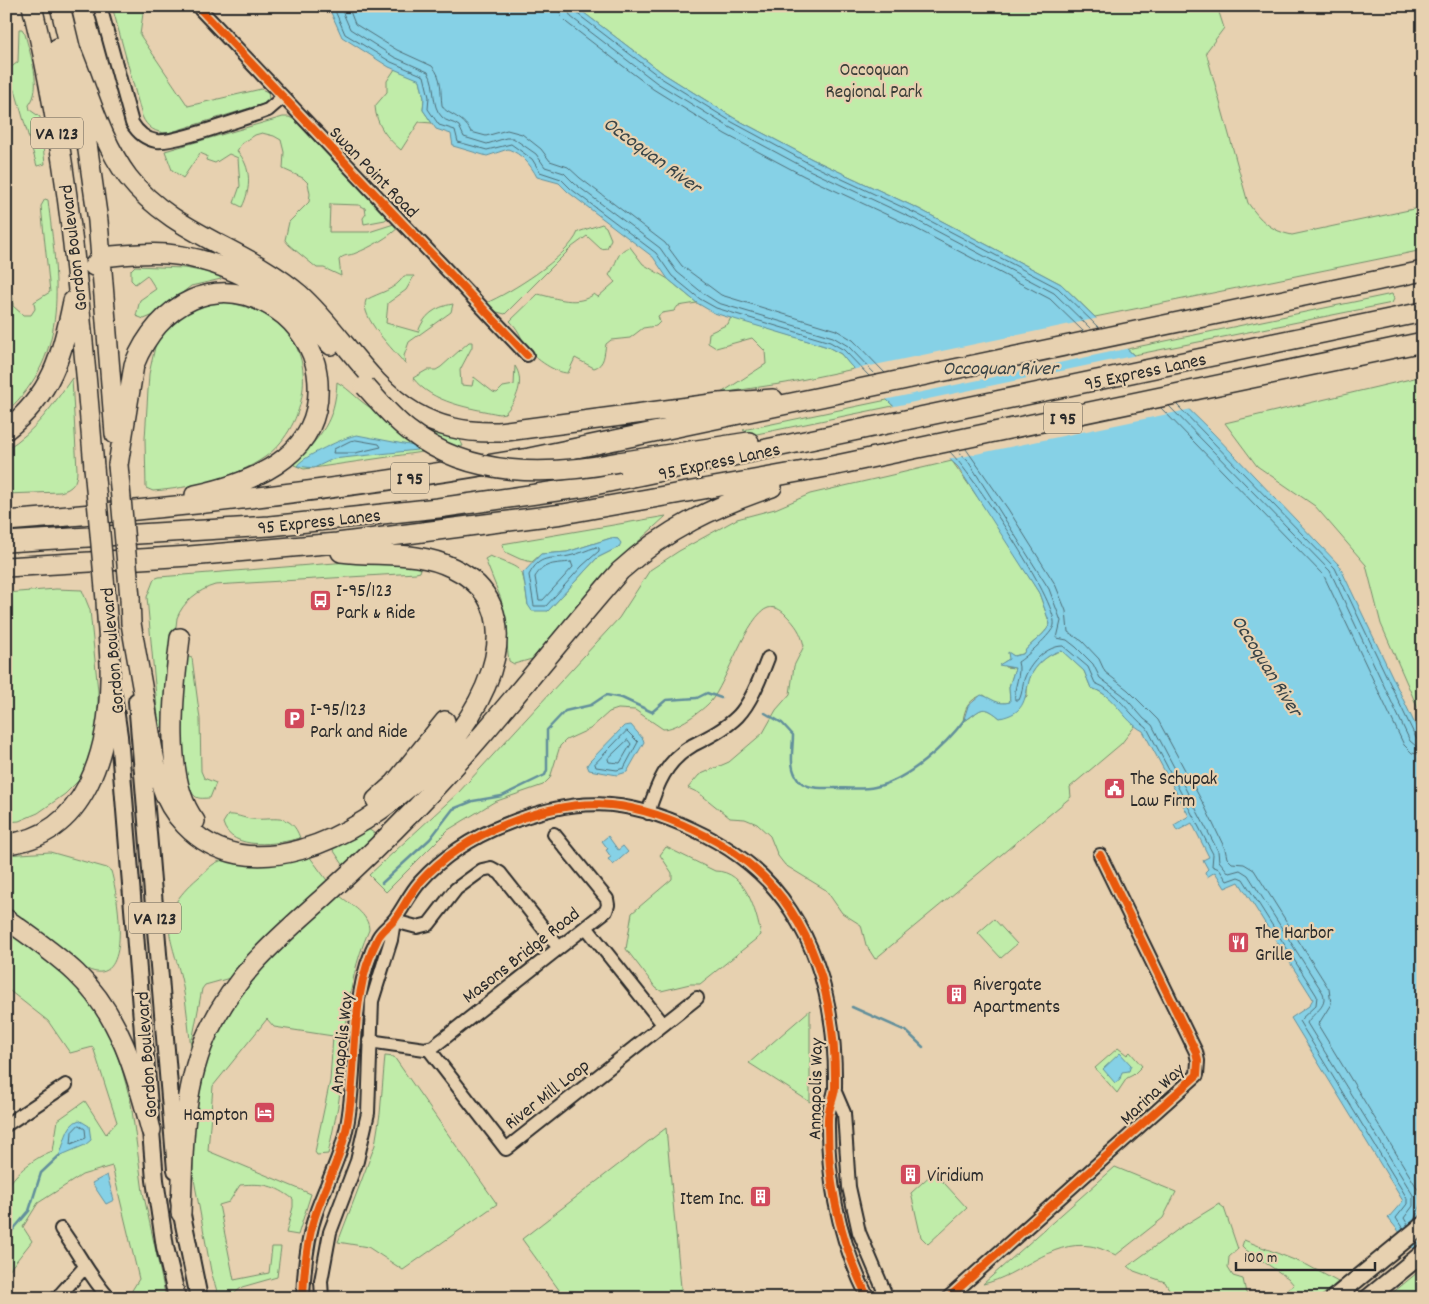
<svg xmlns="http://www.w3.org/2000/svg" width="1429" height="1304" font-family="Dekko,sans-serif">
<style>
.green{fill:#c0eca9;stroke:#768c6a}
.water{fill:#86d1e6;stroke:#628f9b}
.pier{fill:#e7d1b0}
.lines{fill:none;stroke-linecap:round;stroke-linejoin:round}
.shore{stroke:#4f6d76;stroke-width:1}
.stream{stroke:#628f9b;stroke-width:2.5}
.minor-casing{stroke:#2b2b2b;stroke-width:16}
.major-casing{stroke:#2b2b2b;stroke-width:20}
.highway-casing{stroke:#2b2b2b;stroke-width:22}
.minor{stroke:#e7d1b0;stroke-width:12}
.major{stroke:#e7d1b0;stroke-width:16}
.highway{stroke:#e7d1b0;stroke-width:19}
.highway-bridge-casing{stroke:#2b2b2b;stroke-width:22;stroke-linecap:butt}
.highway-bridge{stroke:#e7d1b0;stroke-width:19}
.cycleway-casing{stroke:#e7d1b0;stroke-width:11}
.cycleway{stroke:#e8590c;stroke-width:8}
.labels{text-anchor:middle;stroke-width:4.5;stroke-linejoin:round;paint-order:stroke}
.shield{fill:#e7d1b0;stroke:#635d53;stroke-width:1}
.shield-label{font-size:18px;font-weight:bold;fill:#2b2b2b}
.park-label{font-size:19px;fill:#3a3e38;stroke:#e7d1b0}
.street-label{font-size:19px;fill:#2b2b2b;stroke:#e7d1b0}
.poi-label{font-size:19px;fill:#2b2b2b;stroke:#e7d1b0;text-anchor:start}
.water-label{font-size:20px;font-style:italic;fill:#394447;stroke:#e7d1b0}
</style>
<rect width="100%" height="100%" fill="#e7d1b0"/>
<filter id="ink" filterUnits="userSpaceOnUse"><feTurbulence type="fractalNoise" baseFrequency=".02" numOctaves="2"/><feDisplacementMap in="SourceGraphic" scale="10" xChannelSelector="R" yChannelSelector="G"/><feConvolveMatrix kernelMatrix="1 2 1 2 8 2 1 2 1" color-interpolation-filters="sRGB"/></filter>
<g filter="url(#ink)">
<path class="green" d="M112 6H144L140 35 188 106 261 89 268 92 269 99 263 104 168 133C156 133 147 128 142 116Z
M575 6H1217L1224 28 1206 52 1248 203C1260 220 1271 231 1292 235L1423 207V250L1095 317 1061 284 919 209 812 159 734 118 664 74Z
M19 29H22L25 34C30 54 43 88 29 105L30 110 40 117 45 164 37 166 15 90 6 93V71L18 62Z
M395 69 420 79 424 98 423 110 432 123 419 122 401 150C387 138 376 125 375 106L387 92V81Z
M283 117H289L297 121 390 216 385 220 364 224 363 218 366 214 365 208 359 205 330 204 329 232H369L397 223 400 226C389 237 371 247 356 253 350 256 343 254 339 260L341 276 324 268H317L289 245 285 240 289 222 309 202 310 194 308 183 303 178 283 169 284 152 281 140 274 136 262 133 255 135 241 144 237 151C252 167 251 189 242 207L234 203 240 186 238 158 229 154 215 163 206 160 207 156 200 153 183 178 172 170 165 151Z
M45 199 48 200C57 278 72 353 6 412V286L13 298V306L23 315H31L35 309 34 302 50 292 41 206Z
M602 224 606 227 611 239 607 248 601 249 587 236 572 247 505 314 493 311 486 303C510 293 568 257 578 232Z
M630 247 643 264 668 279 697 303 678 306 674 311 662 313 658 316 660 322 656 326 643 328 630 338 611 340 606 344C604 354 605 365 594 368L575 358 568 373C554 373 531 356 525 345 520 335 518 329 510 321L538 294C556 298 578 307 594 294L598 297 615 282 609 275C617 265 616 250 630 247Z
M135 266 184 268 218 274 221 279 191 286 154 315 144 319 136 316 140 300 156 289 147 275 135 284 131 280V270Z
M404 276H414L406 290 388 303 386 323 418 332C424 315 435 307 453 304L451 312 409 342 404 356 405 364C394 350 359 317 366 300 380 292 394 291 404 276Z
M1392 294 1394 299 1392 303 1134 355 1127 349Z
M219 301C243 305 267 311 284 329 319 365 303 430 265 457 234 479 189 488 153 491L146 488 145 439 149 374 157 338 192 305Z
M731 317 828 347 841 354 854 369 786 383 721 393 766 364 765 351 752 338 716 348 708 343 709 333 728 324Z
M469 342H472V347L460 370 461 385 472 386 474 377 493 392 497 393 503 387 514 385 515 366C525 381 517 400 505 413L499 414C470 408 432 403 413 378L427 370H436L441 367Z
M1423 376V720L1381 624 1366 565 1315 506 1257 466 1225 423Z
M72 378 77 470C77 482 73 489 60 492L6 494V449C35 432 53 405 72 378Z
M337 382C351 390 360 403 375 410 402 424 432 431 460 440L463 446 320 467 304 469 294 465V463C321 436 335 422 337 382Z
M887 400 893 406 752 435 743 430Z
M952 461 993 519 1039 593 1050 624C1044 637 1030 642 1023 654L1014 656 1008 653 1010 659 1004 662 1005 667 1015 668 1009 687 1010 702C1000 705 991 701 984 695 970 698 964 708 963 722 981 712 980 701 1000 718L1027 696C1027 691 1027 684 1029 680 1033 667 1049 652 1063 651L1084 671 1091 688C1109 693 1123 712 1135 726L1121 744 1070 787 1071 797 875 959 866 945 861 925 842 913 826 890 785 865 778 856 770 836 757 824 745 819 730 818 699 793 688 788 699 775 729 762 763 733 776 710 790 694 794 666 804 646C801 632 796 625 785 614 781 610 775 606 768 608 748 614 726 683 711 701 702 711 677 729 663 729L635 710 618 709 609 712 590 729 566 740 560 746 550 778 543 785 494 802 448 830 386 892 369 875 458 793 619 618 650 570 679 551 737 519 775 509 810 494Z
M666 516 604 573 532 659 514 664 509 661 501 599 485 559 490 556C527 572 521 564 528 605L548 611 597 558 619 547 618 539 611 538 567 552 541 554 532 562 520 559 505 552 502 544Z
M373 560 419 566 421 568 420 572 416 573 215 585C198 590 183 602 177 618L164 729 161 727 158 718 147 597 154 579 159 577Z
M56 589 82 590 90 610 98 691V723L95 741 82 777 65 794 38 813 19 821 6 822V593Z
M182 655 192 658 200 719 201 771 204 778 216 783 210 798C203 798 197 800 193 794 177 774 182 683 182 655Z
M228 815C236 814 243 818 251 819 273 821 291 811 300 838 279 844 231 852 223 823Z
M368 829 374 833 372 838 344 866 332 848Z
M666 847 715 871C746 871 756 911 761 935L700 984H690L661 991 656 988 626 949 632 913 672 879V873L660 855Z
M50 852 107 868 111 871C118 894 135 996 83 967L6 910V855Z
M309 856 329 883 230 978 205 985 202 989 191 1047C188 1027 187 1006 183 987 173 936 151 918 199 877 206 871 211 864 220 861 234 856 246 864 261 865 277 865 293 860 309 856Z
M335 896H340C351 905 369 914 369 930 342 992 348 1042 338 1106 335 1122 331 1138 328 1154L317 1155 315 1152 330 1081 333 1036 274 1027 267 1019 213 1086 208 1151 311 1194 298 1235 286 1233 293 1207V1199C275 1185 263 1183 240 1185L229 1202 219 1205 234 1280 269 1273 272 1247H281L277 1277 242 1287 235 1293 234 1298H219L211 1271 193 1174V1141L201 1078 211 1043 253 976Z
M994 919 1017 944 1001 958 978 933Z
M6 929 74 983 106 1025 121 1066 131 1103 143 1192 166 1298H134L131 1292 139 1279 112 1166 82 1175 38 1203 23 1227 32 1241 6 1274C6 1258 3 1201 7 1189 14 1173 37 1156 53 1151L58 1120 85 1101 106 1134 117 1122 93 1047 70 1053 48 1021 6 988Z
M810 1010V1102L749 1063Z
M1118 1048 1127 1055 1130 1052 1142 1066 1133 1075 1127 1078 1117 1093 1095 1068Z
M385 1056 394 1057 497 1204 403 1270 368 1247 338 1242 375 1145 380 1114Z
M666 1128 682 1298H565L522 1239Z
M1115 1167 1176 1192 1163 1218 1116 1255C1108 1252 1099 1247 1090 1246 1050 1240 1020 1276 983 1284Z
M934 1172 967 1208 928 1244 921 1237 911 1193Z
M1219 1204 1224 1208 1238 1249 1229 1257 1228 1268 1233 1276 1243 1279 1246 1293 1251 1298H1174L1165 1282 1134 1271 1128 1266 1180 1228Z
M1244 1240 1307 1265 1338 1282 1319 1298H1276L1294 1285 1288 1278 1246 1250 1242 1246Z
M1423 1268V1298H1393L1390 1295Z"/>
<path class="water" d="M328 6H575L664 74 734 118 812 159 919 209 1061 284 1212 432 1339 565 1423 741V1261L1388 1218 1403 1201 1291 1018 1309 1006 1313 999 1239 882 1225 888 1215 872 1207 877 1205 872 1208 869 1203 860 1209 857 1192 823 1177 831 1174 825 1189 816 1143 731C1123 721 1114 694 1091 688L1084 671 1062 651C1049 652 1032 668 1029 681 1024 702 1024 713 1000 718 981 702 981 711 963 722L968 706 981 695C991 697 997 706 1010 702L1009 687 1015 668 999 665 1009 659 1008 652 1014 656 1023 654C1030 642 1044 637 1050 624L1039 593 958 467 850 365 841 354 828 347 714 313 697 303 668 279 653 257 568 192 559 183 537 177C530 164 522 154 508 149L487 156 453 146 451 134 436 129 423 110 424 98 420 80 389 67 342 37Z
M357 435 414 446 417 450 333 459 314 468 297 466C300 458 347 436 357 435Z
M611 538 618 539 621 543 619 547 597 558 548 611H532L528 605 523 573 541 554 567 552Z
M631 725 643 739 644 742 627 772 617 775 589 770 587 765 590 761 624 726Z
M608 836 618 850 623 846 628 852 613 865 608 859 611 857 606 850 608 849 602 841Z
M1120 1053 1131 1065 1129 1071 1122 1072 1120 1079 1115 1083 1103 1069Z
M79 1120 89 1126 91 1140 85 1145 59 1156C65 1144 65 1125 79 1120Z
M107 1175 114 1200 106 1204 92 1183Z"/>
<path class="pier" d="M1099 318 1130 348 884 400 851 370Z
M1137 355 1192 409 947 460 890 407Z"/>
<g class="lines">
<path class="shore" d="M333 6 345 34 391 62 424 76 429 97 428 109 439 125 455 130 458 142 487 150 511 144 532 159 540 172 561 179 571 189 656 253 672 276 700 299 716 308 830 342 844 350 869 376
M340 6 350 29 394 57 428 72C437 87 430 105 442 117 446 122 454 122 459 126L464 137 487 144 506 138H513L536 154 545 167 564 173 575 184 660 248 677 272 704 294 718 303 833 337 848 346 876 375
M348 6 355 24 397 50 432 66C443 78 440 91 442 105 444 114 463 115 471 132L486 136 507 130 522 134 541 149 550 161 568 167 580 178 665 243 682 266 721 295 836 330 853 340 885 373
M559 6 561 17 567 23 653 89 725 134 804 176 911 226 1050 299 1083 331
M566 6 571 17 657 83 729 127 807 169 914 219 1054 293 1091 329
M573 6 575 12 661 78 732 122 810 164 917 214 1058 288 1099 328
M1177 405 1335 568 1416 738 1423 741
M1169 406 1330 571 1410 741 1416 746 1423 748
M1161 408 1324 576 1404 745 1412 753 1423 755
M356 440 379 444 381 447 355 453H333L334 449 350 441Z
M966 449 1008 509 1055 584 1066 611 1068 632 1082 641 1099 659 1105 672 1128 690 1158 720 1205 807 1225 849 1227 858 1232 863 1244 864 1254 870 1329 989 1331 1004 1318 1025 1419 1191 1421 1205 1414 1220
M957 451 968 461 1049 589 1061 621 1057 638 1067 640 1076 647 1093 664 1100 678 1123 695 1144 719 1152 725 1218 851 1219 861 1229 873 1240 870 1248 875 1323 993C1328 1008 1313 1012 1307 1023L1413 1195V1206L1404 1218 1408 1225
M950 452C970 471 1058 601 1054 625 1053 633 1025 658 1018 662 1022 675 1013 686 1015 700H1019C1023 692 1022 684 1025 677 1031 662 1047 646 1063 646L1088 667 1095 683C1117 691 1129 715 1147 728L1213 854 1212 866 1219 869 1227 881 1238 877 1243 879 1317 996 1316 1005 1299 1021 1407 1198V1204L1396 1218 1403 1229
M596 547 599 548V551L582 566 546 606H534L529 575C540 554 549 560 569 556 579 554 587 550 596 547Z
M571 562 573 567 543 600H539L535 577C544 562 555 564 571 562Z
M627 731 638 742 624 768 617 770 596 767 595 764Z
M628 740 631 744 620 763 609 762 608 759Z
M79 1125 85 1129 86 1138 71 1144 72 1132Z"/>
<path class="stream" d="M765 713 782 723 793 735C793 749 789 764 796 776 803 790 821 788 833 788 847 788 862 790 875 787 908 780 945 746 965 719
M382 883 430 839 453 809 473 801 502 796 545 775 547 770V730L565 711 591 705 606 695 622 698 652 712 666 700 697 698 707 693 721 698
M852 1007 906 1031 923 1047
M6 1238 29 1211 41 1173 59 1156"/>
<defs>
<path id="minor" d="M100 6 132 123C138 133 145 139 156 141 173 144 237 120 257 114L268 110 283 97
M200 9 527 355
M648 813C657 784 666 761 693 745 709 737 725 729 738 716 752 701 760 678 768 658
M394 921 417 927 429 924 456 889 482 870 491 868 500 873 559 948
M586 927 663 1024
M369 1041 425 1049 433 1047 606 911 608 905 607 899 554 834
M428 1048 506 1149 697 998
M835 1092 844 1113 849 1187 859 1232 887 1298
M6 1125 66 1085
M61 1229C78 1252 89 1276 109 1298
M57 1298 84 1268
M303 1298C304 1268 307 1238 317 1210 328 1180 343 1152 348 1120 358 1060 349 993 378 938 382 930 390 926 395 919 404 907 410 893 420 882 442 857 473 837 504 825 574 796 625 797 694 830 733 848 768 875 791 911 825 963 836 1027 835 1088 834 1099 828 1108 828 1119 827 1181 840 1242 868 1298
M322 1298 321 1281 330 1232 357 1161 368 1113 372 1001 391 940 394 921
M948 1298 1197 1075 1198 1061 1196 1052 1100 855"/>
<path id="major" d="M113 695 119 736 155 1180 165 1247 177 1298
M137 701 176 1170
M179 1200 199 1298
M1334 1298 1423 1225
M1368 1298 1423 1253"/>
<path id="highway" d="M32 6C69 157 81 313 94 467
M60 6 74 64
M58 48 73 114
M72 53C89 94 101 141 128 177 171 233 247 249 299 294 340 330 367 385 415 413 441 428 469 433 499 432L719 403 773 399
M80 94 98 221 115 434
M94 266 101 257C123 255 145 252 167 254 232 260 289 296 331 345
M6 430C52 394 62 356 73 301
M619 462 749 442
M118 465 134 365C158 304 217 270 277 310 297 323 314 349 317 373 328 452 260 481 195 495
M6 521C181 508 356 488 529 458L1423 271
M6 542 270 526 438 508 585 487 1423 312
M6 567 190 556 337 543 563 514 832 466 1423 342
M130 598 131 623C136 654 142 684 147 715 154 754 156 796 185 825 308 953 610 644 453 568 417 550 380 557 341 552
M180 638C174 688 162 779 195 821
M376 800 395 783 445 721
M6 844C87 836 109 749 110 680 111 654 107 627 106 600
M6 919C30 936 55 953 76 973 120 1015 136 1073 151 1130
M181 1213C183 1151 182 1087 209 1030 238 971 276 940 324 897 356 868 387 838 417 807 489 732 552 649 620 571 666 529 714 507 772 487"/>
</defs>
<use href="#minor" class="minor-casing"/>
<use href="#major" class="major-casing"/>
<use href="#highway" class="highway-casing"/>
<use href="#minor" class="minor"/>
<use href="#major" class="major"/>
<use href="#highway" class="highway"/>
<defs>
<path id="highway-bridge" d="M365 386C380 402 393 419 411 432 471 478 549 476 619 462
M118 465 130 598
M94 467 106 600"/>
</defs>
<use href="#highway-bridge" class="highway-bridge-casing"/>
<use href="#highway-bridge" class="highway-bridge"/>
<defs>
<path id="cycleway" d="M200 9 527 355
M303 1298C304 1268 307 1238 317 1210 328 1180 343 1152 348 1120 358 1060 349 993 378 938 382 930 390 926 395 919 404 907 410 893 420 882 442 857 473 837 504 825 574 796 625 797 694 830 733 848 768 875 791 911 825 963 836 1027 835 1088 834 1099 828 1108 828 1119 827 1181 840 1242 868 1298
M948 1298 1197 1075 1198 1061 1196 1052 1100 855"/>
</defs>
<use href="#cycleway" class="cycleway-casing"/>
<use href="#cycleway" class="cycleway"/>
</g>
</g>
<defs>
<symbol id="bus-square" viewBox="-11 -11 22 22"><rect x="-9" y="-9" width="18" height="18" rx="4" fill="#d1495b" stroke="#e7d1b0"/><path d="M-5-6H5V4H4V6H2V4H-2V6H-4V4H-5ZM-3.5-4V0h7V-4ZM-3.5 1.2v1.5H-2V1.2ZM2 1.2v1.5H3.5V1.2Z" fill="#fff"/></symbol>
<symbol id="parking-square" viewBox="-11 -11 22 22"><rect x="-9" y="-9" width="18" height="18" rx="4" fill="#d1495b" stroke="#e7d1b0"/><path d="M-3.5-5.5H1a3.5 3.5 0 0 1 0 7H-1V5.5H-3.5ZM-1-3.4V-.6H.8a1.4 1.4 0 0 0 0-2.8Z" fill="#fff"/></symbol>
<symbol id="civic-square" viewBox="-11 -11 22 22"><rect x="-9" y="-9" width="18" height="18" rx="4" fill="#d1495b" stroke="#e7d1b0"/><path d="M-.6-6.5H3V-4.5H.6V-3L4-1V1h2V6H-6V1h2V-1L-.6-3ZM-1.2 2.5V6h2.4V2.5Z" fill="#fff"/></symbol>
<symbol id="restaurant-square" viewBox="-11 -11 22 22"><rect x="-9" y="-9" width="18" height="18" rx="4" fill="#d1495b" stroke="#e7d1b0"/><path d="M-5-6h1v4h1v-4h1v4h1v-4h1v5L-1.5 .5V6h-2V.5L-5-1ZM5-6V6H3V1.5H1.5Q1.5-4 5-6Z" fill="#fff"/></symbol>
<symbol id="building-square" viewBox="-11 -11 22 22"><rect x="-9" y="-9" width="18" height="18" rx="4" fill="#d1495b" stroke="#e7d1b0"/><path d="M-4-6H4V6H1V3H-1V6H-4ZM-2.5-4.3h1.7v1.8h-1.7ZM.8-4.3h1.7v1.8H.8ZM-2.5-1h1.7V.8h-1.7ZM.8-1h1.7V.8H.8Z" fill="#fff"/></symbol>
<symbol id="hotel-square" viewBox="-11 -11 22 22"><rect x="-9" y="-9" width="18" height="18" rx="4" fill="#d1495b" stroke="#e7d1b0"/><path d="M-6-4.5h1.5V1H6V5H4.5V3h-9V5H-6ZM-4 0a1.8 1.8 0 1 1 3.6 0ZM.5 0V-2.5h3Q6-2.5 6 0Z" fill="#fff"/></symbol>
</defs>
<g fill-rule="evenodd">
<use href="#bus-square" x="308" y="588" width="25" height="25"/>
<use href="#parking-square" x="282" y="706" width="25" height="25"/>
<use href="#civic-square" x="1102" y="776" width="25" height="25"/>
<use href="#restaurant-square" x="1226" y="930" width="25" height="25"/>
<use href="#building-square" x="944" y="982" width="25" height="25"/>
<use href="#hotel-square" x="252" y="1100" width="25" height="25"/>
<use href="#building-square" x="898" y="1162" width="25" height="25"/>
<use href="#building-square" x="748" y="1184" width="25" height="25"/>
</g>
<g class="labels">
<g class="shield">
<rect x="31" y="117.5" width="52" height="31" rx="4"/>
<rect x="1044" y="402.5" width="38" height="31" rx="4"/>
<rect x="391" y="462.5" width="38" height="31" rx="4"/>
<rect x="129" y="902.5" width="52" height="31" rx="4"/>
</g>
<g class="shield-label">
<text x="57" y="139">VA 123</text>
<text x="1063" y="424">I 95</text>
<text x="410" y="484">I 95</text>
<text x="155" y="924">VA 123</text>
</g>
<g class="park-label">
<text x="874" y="75">Occoquan<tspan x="874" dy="22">Regional Park</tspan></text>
</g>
<g class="street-label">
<text transform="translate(375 171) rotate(46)" y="7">Swan Point Road</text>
<text transform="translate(72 248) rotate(-97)" y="7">Gordon Boulevard</text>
<text transform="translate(1145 370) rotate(-12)" y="7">95 Express Lanes</text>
<text transform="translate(719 460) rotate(-12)" y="7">95 Express Lanes</text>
<text transform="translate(319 520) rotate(-6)" y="7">95 Express Lanes</text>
<text transform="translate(111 651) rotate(-95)" y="7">Gordon Boulevard</text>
<text transform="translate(520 954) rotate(-38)" y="7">Masons Bridge Road</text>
<text transform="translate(340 1043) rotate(-84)" y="7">Annapolis Way</text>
<text transform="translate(145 1055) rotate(-94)" y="7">Gordon Boulevard</text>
<text transform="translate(814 1089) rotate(-89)" y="7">Annapolis Way</text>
<text transform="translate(546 1093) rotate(-38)" y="7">River Mill Loop</text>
<text transform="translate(1151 1093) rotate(-43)" y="7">Marina Way</text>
</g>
<g class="poi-label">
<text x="336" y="596">I-95/123<tspan x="336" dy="22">Park &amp; Ride</tspan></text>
<text x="310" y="715">I-95/123<tspan x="310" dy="22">Park and Ride</tspan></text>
<text x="1130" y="784">The Schupak<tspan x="1130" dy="22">Law Firm</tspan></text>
<text x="1255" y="938">The Harbor<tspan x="1255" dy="22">Grille</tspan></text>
<text x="973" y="990">Rivergate<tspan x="973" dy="22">Apartments</tspan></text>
<text x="248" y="1120" text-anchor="end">Hampton</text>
<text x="927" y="1181">Viridium</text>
<text x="744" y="1204" text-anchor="end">Item Inc.</text>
</g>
<g class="water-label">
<text transform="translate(653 154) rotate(36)" y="7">Occoquan River</text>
<text x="1000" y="374">Occoquan River</text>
<text transform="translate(1268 665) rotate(58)" y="7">Occoquan River</text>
</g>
</g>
<rect width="1429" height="1304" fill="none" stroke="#e7d1b0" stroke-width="25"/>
<rect x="12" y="12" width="1404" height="1279" fill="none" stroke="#2b2b2b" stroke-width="2" filter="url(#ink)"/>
<path d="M1236 1262v8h139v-8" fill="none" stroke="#2b2b2b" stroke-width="2.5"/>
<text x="1244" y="1262" font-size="15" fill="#2b2b2b" stroke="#e7d1b0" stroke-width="4" paint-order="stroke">100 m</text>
</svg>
